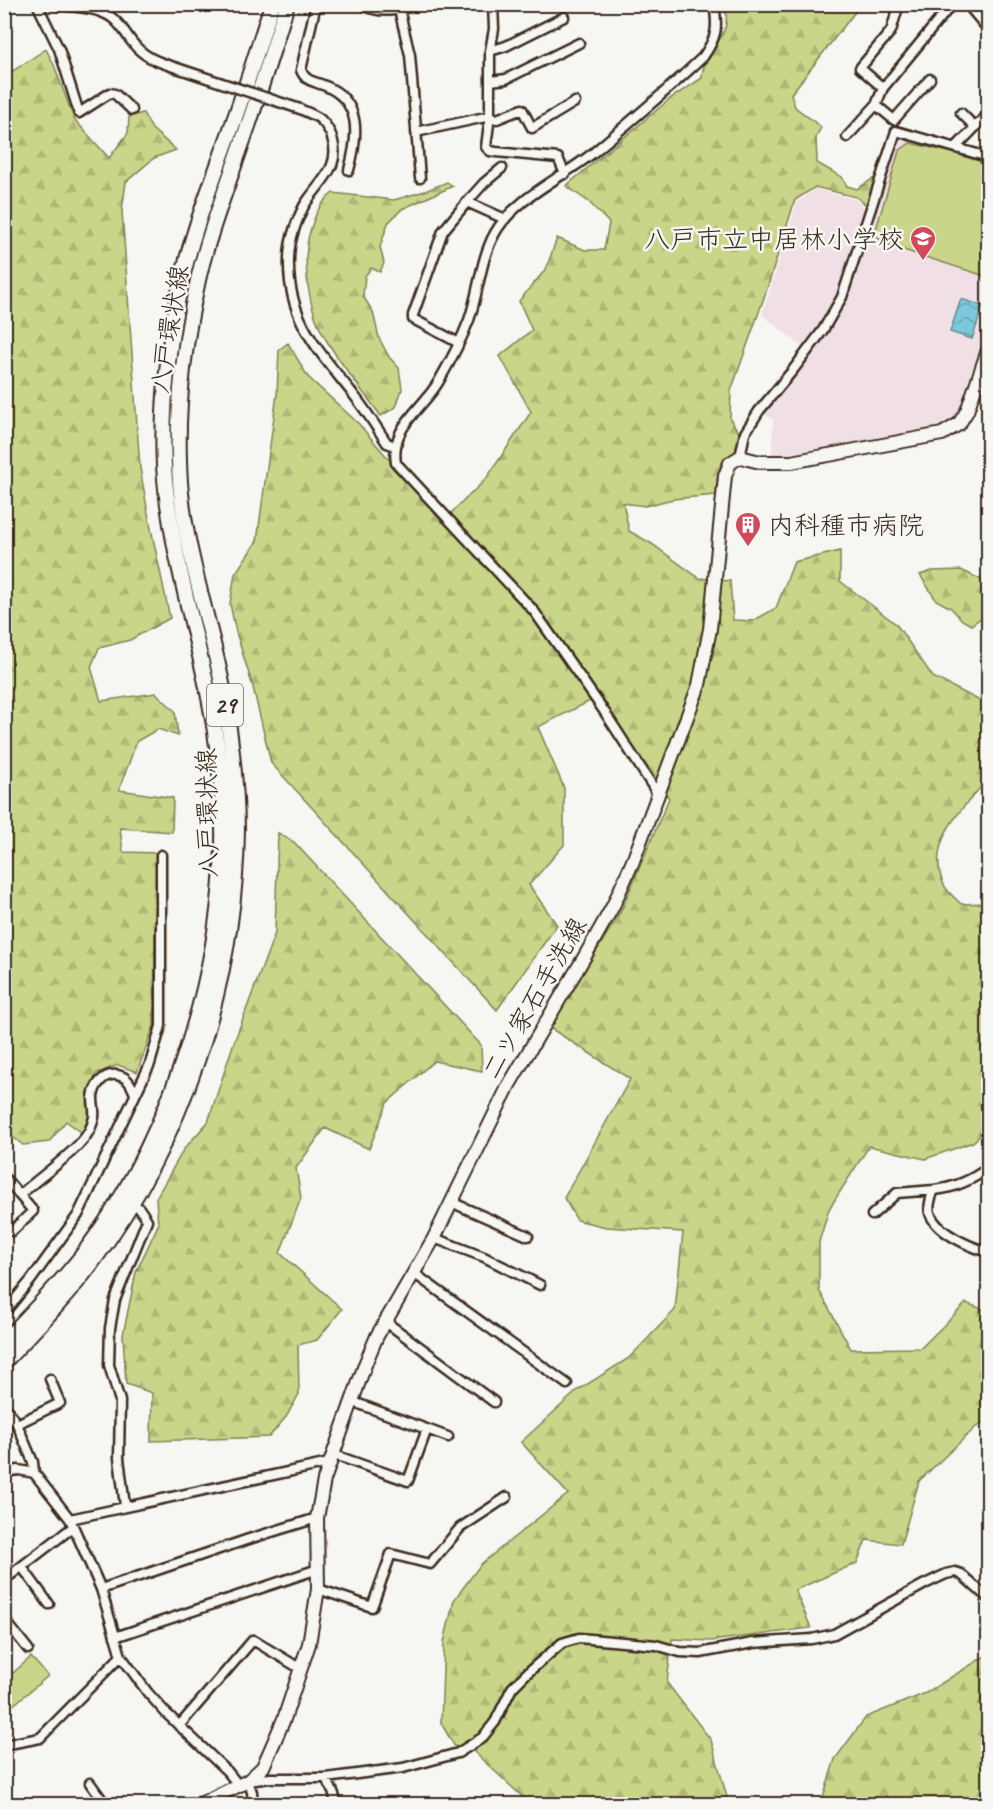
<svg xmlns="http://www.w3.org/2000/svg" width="993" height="1809" font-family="Caveat,'Klee One',sans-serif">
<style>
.built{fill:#f0e0e6}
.forest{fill:url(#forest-firs);stroke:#828053;stroke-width:1.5}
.garden{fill:#c9d588;stroke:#828053;stroke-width:1.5}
.water{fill:url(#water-waves);stroke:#638990;stroke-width:1.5}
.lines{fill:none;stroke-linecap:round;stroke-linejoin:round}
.street-casing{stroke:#3b2a1e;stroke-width:13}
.secondary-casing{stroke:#3b2a1e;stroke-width:16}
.primary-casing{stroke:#3b2a1e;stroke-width:18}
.street{stroke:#f6f6f2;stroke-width:8}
.secondary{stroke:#f6f6f2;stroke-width:12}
.primary{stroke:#f6f6f2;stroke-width:14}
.street-bridge-casing{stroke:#3b2a1e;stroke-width:13;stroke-linecap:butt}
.street-bridge{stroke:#f6f6f2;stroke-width:8}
.labels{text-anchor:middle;stroke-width:5;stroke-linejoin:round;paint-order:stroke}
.shield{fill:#f6f6f2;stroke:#73675e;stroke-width:1.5}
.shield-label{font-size:24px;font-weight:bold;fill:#3b2a1e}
.poi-label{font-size:26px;fill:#3b2a1e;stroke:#f6f6f2;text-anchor:end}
.street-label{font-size:26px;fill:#3b2a1e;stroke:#f6f6f2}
</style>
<defs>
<pattern id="forest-firs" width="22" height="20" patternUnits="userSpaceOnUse" patternTransform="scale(1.5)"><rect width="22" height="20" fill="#c9d588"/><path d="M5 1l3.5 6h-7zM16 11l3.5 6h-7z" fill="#aeb775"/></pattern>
<pattern id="water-waves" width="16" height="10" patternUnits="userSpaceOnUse" patternTransform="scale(1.5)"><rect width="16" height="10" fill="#7dc9dc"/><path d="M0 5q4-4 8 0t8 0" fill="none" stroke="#68a3b2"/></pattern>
</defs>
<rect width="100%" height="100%" fill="#f6f6f2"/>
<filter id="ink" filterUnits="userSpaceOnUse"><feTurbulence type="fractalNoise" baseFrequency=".0167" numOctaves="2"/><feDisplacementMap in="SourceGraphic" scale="12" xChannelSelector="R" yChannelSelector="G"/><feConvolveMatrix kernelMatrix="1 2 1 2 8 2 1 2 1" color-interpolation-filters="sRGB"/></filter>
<g filter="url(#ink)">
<path class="built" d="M904 137 988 160V330L964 405 955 419 941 428 790 457H772L773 419 763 413 798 373 826 332 845 299 898 142Z
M815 189 855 199 868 210 840 292 819 326 802 346 762 315 797 202Z"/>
<path class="forest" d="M853 4 859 7 791 94 795 107 821 127 816 138 817 163 842 177 847 186 857 189 879 175 869 207 856 197 815 187 795 200 766 292 731 391 730 419 740 434 737 452C715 461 718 474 716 495L673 499 645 506 623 503 629 531 652 544 699 578 730 581 733 620 753 621 776 608 794 562 840 551V581L896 624 933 677 988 705V781L985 782C961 811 926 841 943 883 946 891 955 898 961 904L988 903V1128L973 1142 925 1159 869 1146 829 1209 819 1242V1290L851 1349 921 1348 966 1303 988 1311V1421L976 1427 919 1481 901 1544 866 1540 857 1563 795 1590 811 1628 711 1641 672 1639 667 1683 711 1740 727 1797V1804H527V1801L473 1751 455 1747 441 1723 444 1642 454 1600 481 1564 568 1494 521 1442 578 1390 629 1358 675 1310 683 1232 606 1227 577 1220 564 1198 630 1079 550 1028 621 911 669 798 598 697 538 727 564 788V845L529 885 557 925 497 1010 271 763 253 687 236 632 230 604 235 574 257 541 277 394 279 350 288 343 308 377 359 424 442 522 486 479 531 412 500 356 532 330 519 301 546 269 557 238 585 250H604L609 223 589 202 566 186 671 98 702 78C702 74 703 68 705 64 715 42 733 31 724 5Z
M46 49 54 65 74 119 109 158 128 133 129 117 143 113 152 129 176 150 154 158 126 182 122 211 140 468 149 519 170 618 130 640 99 648 91 667 101 701 156 693 175 711 178 736 158 729 137 741 119 790 173 798 172 832 120 828 123 852 156 853 154 1026 137 1072 118 1065 97 1073 90 1087 89 1124 81 1132 66 1121 49 1142 23 1145 4 1130V77Z
M447 182 453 186 402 209 388 223 380 247 384 263 380 272 371 268 365 276 363 296 373 312 379 338 389 357 399 368 402 389 396 407 381 416C362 390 341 365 325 338 309 312 302 265 309 235 314 218 318 204 333 193L394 200 425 191Z
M961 570 988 583V620L981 618 971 625 962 620 951 608 936 600 920 575 932 571Z
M278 833 294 842 481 1045 482 1071 434 1061 387 1103 369 1149 325 1128 296 1168 301 1198 280 1253 342 1309 317 1340 298 1345 299 1394 286 1417 269 1437 151 1441 152 1393 126 1384 123 1335 136 1272 158 1225 156 1198 184 1149 208 1122 233 1045 275 933Z
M988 1654V1804H821L835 1759 866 1717 926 1693Z"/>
<path class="garden" d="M910 143 954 153 988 164V277L891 246 874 236 899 151Z
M31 1657 48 1676 11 1707 5 1700V1680Z"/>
<path class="water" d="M961 299 983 306 972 339 950 332Z"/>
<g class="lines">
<defs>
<path id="street" d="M37 4 59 49 79 113 110 93 115 94 132 110
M51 4C70 7 94 6 111 17 121 24 125 33 132 42 144 58 159 62 177 68
M316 4 301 70C305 81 313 81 323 85 363 100 358 137 349 170
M361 4C382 16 401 9 423 4
M493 4 494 29 490 51V116L486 147 490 151 496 152 558 158 565 174
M899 4 891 31 860 68 883 88 952 4
M967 4 988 29
M399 9 410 55 420 178
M490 51 506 46 564 17
M491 81 506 79 579 43
M876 105 894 120 930 79
M300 109C306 112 315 115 320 119 332 130 338 149 332 165 326 180 312 192 304 206 296 222 289 241 289 259 287 319 319 351 353 394 366 410 376 427 387 443L395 446
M961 113 975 127
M490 118 497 119 522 109 532 128 575 102
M416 132 490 116
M847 137 876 105 883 88
M956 147 988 114
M467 202 484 183 502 168
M459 343 413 319V315L443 231 467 202 505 219
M740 457 745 433 759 411 793 370 823 330 842 297 896 131 988 157
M659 796 604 711 534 611 396 463C390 426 423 409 439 381 450 362 461 341 469 320 479 292 480 260 495 233 515 198 562 178 593 153 630 122 668 90 703 57 717 37 718 28 714 4
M988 1168C972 1180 955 1188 934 1190 931 1197 928 1206 930 1213 936 1233 971 1247 988 1252
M4 1177 33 1211 12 1231
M21 1194C40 1177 64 1161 81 1142 88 1135 92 1127 94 1117 95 1111 93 1105 93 1098 94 1086 103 1073 117 1075 128 1077 131 1084 135 1094
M451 1202 528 1236
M872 1215 897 1193 934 1190
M434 1238 484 1257 540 1285
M415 1274 567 1384
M4 1313 31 1280 78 1215 150 1064 161 1026V855
M386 1322 494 1402
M351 1401 448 1437
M4 1405 17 1424 33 1462 34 1473 70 1519 101 1589 121 1656 148 1693 166 1713 228 1772 239 1786
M17 1424 60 1403 50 1379
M332 1454 408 1481 427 1429
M4 1472 19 1470 34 1473
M125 1506 119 1458 120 1401 109 1365 110 1328 115 1300 147 1220 139 1208 132 1203
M70 1519 329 1463
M22 1567 49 1604
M4 1580 73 1527
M101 1589 249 1539 317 1518
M318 1589 372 1607 391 1554 430 1564 460 1528 507 1497
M4 1619 28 1649
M115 1637 318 1569
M179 1726 253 1640 301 1669
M4 1745 40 1738 121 1656
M326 1778 334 1794 336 1804
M90 1783 105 1804
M253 1804 252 1792 248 1781 270 1778H326L403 1768 458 1753 482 1738 495 1722 512 1688 526 1674 562 1643 579 1638 656 1645 680 1652 700 1653 753 1643 812 1639 834 1634 925 1584 946 1574 955 1572 961 1574 988 1598"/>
<path id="secondary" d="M200 1804 248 1781 263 1767 284 1719 309 1644 318 1589 317 1518 324 1480 366 1362 377 1336 434 1238 509 1085 585 956 613 906 633 861 699 685 710 629 725 476 730 463 740 457 760 462H791L942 434 959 424 967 411 988 350"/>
<path id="primary" d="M4 1342C31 1314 57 1287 81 1257 163 1150 214 1001 222 867 225 827 222 786 217 746 205 652 170 561 164 466 161 406 169 334 183 275 197 215 222 158 241 100 252 68 262 36 272 4
M4 1362C34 1330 65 1299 91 1264 183 1140 235 985 237 831 237 786 231 739 224 694 210 616 180 541 179 460 177 399 185 339 198 280 208 236 225 192 240 149 257 101 272 53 287 4"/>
</defs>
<use href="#street" class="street-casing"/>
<use href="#secondary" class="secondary-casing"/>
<use href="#primary" class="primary-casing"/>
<use href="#street" class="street"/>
<use href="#secondary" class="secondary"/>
<use href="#primary" class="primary"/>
<defs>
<path id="street-bridge" d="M177 68 300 109"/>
</defs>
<use href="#street-bridge" class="street-bridge-casing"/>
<use href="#street-bridge" class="street-bridge"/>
</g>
</g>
<defs>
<symbol id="school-pin" viewBox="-11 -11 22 30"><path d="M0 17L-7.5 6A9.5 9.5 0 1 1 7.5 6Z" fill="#d1495b" stroke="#f6f6f2"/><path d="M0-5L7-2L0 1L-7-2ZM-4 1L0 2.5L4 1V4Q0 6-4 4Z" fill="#fff"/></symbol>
<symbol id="building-pin" viewBox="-11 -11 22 30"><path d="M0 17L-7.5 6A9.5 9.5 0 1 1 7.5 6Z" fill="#d1495b" stroke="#f6f6f2"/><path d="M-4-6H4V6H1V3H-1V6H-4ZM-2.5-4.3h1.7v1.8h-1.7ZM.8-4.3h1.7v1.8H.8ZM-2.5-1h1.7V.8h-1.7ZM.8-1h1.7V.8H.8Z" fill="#fff"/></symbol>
</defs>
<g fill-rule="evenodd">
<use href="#school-pin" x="908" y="224" width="30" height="40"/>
<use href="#building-pin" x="733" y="510" width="30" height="40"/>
</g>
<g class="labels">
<rect class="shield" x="207" y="684" width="36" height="42" rx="4.5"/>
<g class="shield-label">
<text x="225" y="713">29</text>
</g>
<g class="poi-label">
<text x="904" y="248">八戸市立中居林小学校</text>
<text x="768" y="534" text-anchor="start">内科種市病院</text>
</g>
<g class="street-label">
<text transform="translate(169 329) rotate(-81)" y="9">八戸環状線</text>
<text transform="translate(207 813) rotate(-91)" y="9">八戸環状線</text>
<text transform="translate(534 998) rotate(-60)" y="9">二ツ家石手洗線</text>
</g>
</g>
<rect width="993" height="1809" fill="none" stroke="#f6f6f2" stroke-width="24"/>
<rect x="12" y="12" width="969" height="1785" fill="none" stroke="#3b2a1e" stroke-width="2" filter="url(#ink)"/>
</svg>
